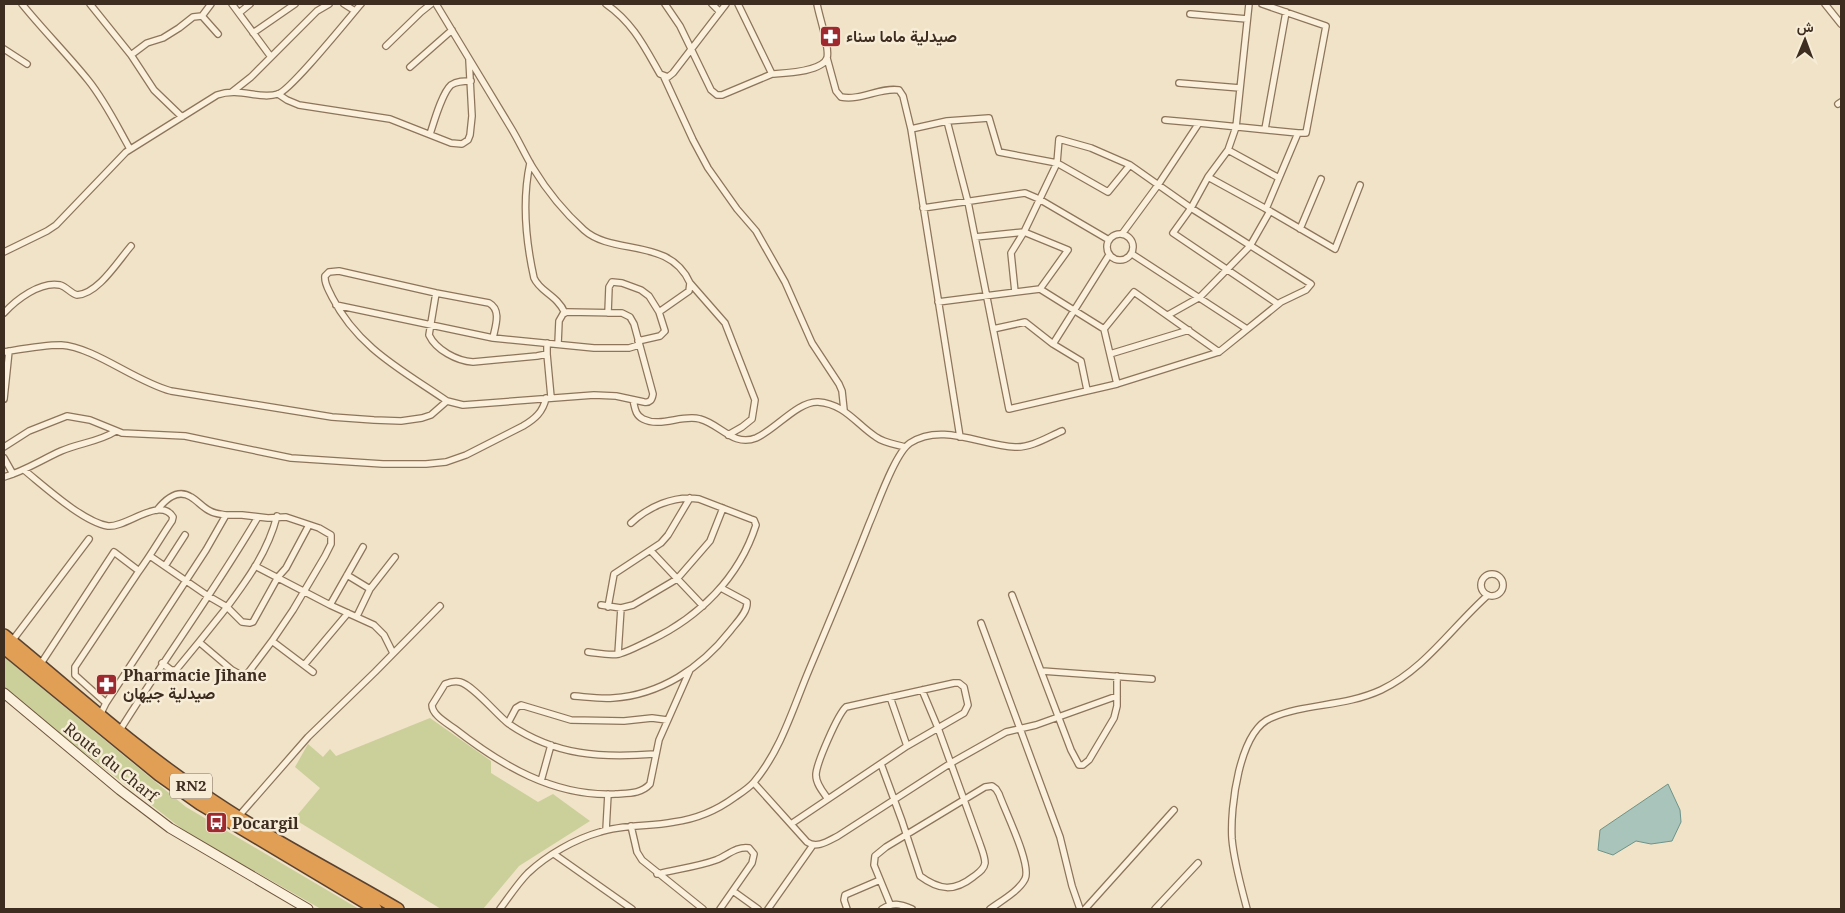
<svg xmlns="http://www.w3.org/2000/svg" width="1845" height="913" font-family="'Noto Serif',Vazirmatn,serif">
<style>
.green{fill:#cbcf9a}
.water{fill:#a8c4bb;stroke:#6e9389}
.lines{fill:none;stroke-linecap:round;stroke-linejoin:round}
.street-casing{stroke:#8d745b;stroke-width:8}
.secondary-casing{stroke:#6f553e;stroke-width:11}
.highway-casing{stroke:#5b422f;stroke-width:14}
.street{stroke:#faf0db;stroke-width:5.5}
.secondary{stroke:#faf0db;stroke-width:9}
.highway{stroke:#e19f56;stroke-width:11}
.labels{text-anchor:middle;stroke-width:5;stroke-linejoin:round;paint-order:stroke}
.shield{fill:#f7edd7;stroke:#756757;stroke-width:1}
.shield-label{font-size:15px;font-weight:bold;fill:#3d2d20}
.poi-label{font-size:16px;font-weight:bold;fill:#3d2d20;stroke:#f7edd7;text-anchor:start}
.street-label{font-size:16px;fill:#3d2d20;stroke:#f7edd7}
</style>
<rect width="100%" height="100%" fill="#f0e3c7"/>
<path class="green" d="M4 657 186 807 359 909H321L186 832 50 726 4 687Z
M430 718 491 761V773L538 802 553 794 590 821 519 866 483 909H441L294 819 320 788 295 767 308 744 323 757 330 749 336 756Z"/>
<path class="water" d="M1668 784 1680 810 1681 822 1672 841 1651 844 1636 841 1613 855 1598 850 1600 830Z"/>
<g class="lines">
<defs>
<path id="street" d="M22 4C43 30 67 54 88 80 105 101 117 126 130 149
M90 4 131 55 154 90 182 117
M211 4 202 16 218 34
M232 4 271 57
M344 4 355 11
M436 4C461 45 486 87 511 128 519 141 525 155 533 168 547 191 564 212 584 230 613 256 670 237 690 283L689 291 659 312
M606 4C633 23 644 46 660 74L668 77 673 73 726 4
M665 4 680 26 711 90 717 95H722L772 74
M712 4 720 12
M738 4 772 74C785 73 822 72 827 58 830 48 819 16 817 4
M1262 4 1326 26 1306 133H1298
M1825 4 1841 24
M239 13 250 4
M1190 14 1247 19
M253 33 295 4
M386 46 421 12 431 4
M4 49 27 64
M131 55 147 43 163 38 179 28 193 17 202 16
M827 58 836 91 841 97C861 101 880 87 899 90L903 96 911 129 960 437
M410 67 452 30
M664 77 693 140 708 168 737 209 756 231 785 282 812 343 839 384 842 391 844 410
M1179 83 1240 88
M232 92 251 77 317 11 329 4
M278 94 287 100 299 105 390 119 451 143 462 144 468 140 470 135 472 116 469 60
M1838 104 1841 102
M1165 120 1199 123
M947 121 989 118 999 152 1057 163 1108 192 1130 165
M911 129 947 121 968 202 1009 409 1117 384 1219 352 1281 302 1306 290 1311 284 1191 208 1130 165 1091 148 1059 139 1057 163 1024 232 1011 253 1015 292
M1265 129 1286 12
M430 134C434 122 442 93 451 85 457 81 464 81 471 81
M1228 150 1236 127 1249 4
M530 163C522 200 526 242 534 278 540 292 557 295 565 313
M1208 177 1228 150 1279 178
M923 208 1025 193 1039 199 1109 240
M1270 211 1335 249 1360 185
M1300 229 1321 179
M1107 247a13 13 0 1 1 26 0a13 13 0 1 1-26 0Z
M1122 234 1158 185 1199 123 1298 133 1266 209
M975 237 1024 232 1068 250 1040 289
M4 252 47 231 56 225 126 152 217 95C240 87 259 100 278 94 291 90 348 19 361 4
M1132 254 1247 329
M690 283 725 323 755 400 752 419 742 427 728 435
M436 293 429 335C436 350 457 361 473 362L537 356 547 354V343
M938 302 1040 289 1104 329 1117 384
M336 305 493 338 594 348H629L639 345
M4 313C16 300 40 281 60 285 67 287 70 293 77 295 98 294 118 261 131 246
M608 313 609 287 612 282 622 283 641 290 649 296 659 312 665 331 660 336 638 341
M1168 315 1200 297 1250 246 1270 211 1208 177 1191 208 1173 233 1278 304
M993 329 1025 322 1053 344 1081 361 1087 390
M1104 329 1134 292 1219 352
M493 338C495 327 502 310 489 303L436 293 339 271 329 272 325 276C324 284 329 290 332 297 358 348 402 370 447 401L463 405 594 395 616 396 644 402C650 403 652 400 653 394L634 324 630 317 622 313 567 312 563 314 559 321 558 344
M1053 344 1109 255
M4 352C22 349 42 345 61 345 94 347 136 382 171 391L332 417 374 420 401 421 422 418 431 415 447 401
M547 354 551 397
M1110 354 1189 330
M4 399 9 351
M633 400C635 408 635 415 643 419 661 428 682 414 700 419 720 424 733 447 756 438 775 430 798 401 818 402 845 404 856 424 876 437 884 443 895 444 905 447
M4 447 29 431 67 416 90 420 122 433 185 436 291 458 383 464H426L446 462 466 455 523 426C535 419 543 412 546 398
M4 458 13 474
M24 470C44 486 83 522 108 526 126 528 160 496 173 517L172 521C161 537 151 555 139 571L75 667V675L106 703 100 715
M4 477C25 471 41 460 61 451 79 443 99 442 116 431
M157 510C165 500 177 488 191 497 198 501 203 508 210 511 215 514 221 514 226 515
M651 551 703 606
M150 556 208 596 227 607C248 579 268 551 277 516
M165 566 185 535
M255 566 330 605 374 625 384 635 393 653
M1481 585a11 11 0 1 1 22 0a11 11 0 1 1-22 0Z
M347 575 370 589
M1012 595 1071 750 1079 765H1083L1089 760 1114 718 1117 706V676
M330 605 363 547
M601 605 621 608 633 605 677 579 710 541 723 508
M608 607 614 574 661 543 668 535 690 498
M357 616 370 589 395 557
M981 623 1060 837 1072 886 1080 909
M12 641 89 539
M272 641 248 673 241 675 232 670 199 642 227 607 242 622 250 623 253 622 278 577 286 568 309 525
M588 652C598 653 609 656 619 654 630 651 640 645 651 640 699 617 739 578 756 525L754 520 751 519 699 499C674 495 648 507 631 523
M618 654 621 608
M162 663 171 670H176L199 642
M305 664 348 613
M40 665 114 552 139 571
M1042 671 1152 679
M574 696C587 697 600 699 613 698 660 695 701 668 730 631 736 623 748 612 747 602L721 588
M890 697 907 746
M106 703 206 550 226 515H242L268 518 286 517 319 528 331 535V544L325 556 293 610 272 641 313 672
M508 723 516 708 521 705 571 720 624 721 652 718 667 720
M120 730C165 658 215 590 258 517
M655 754C601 758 556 756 509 724 497 715 473 685 460 682 455 681 450 682 445 684L432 705C432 715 447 723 455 729 501 765 554 797 615 794 629 793 641 794 650 784L659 740 690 670
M881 764 902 821 920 876C939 890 954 892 973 877 978 873 984 870 985 863 985 857 982 850 980 844L938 728 922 690
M541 781 551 745
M754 783 807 842C817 849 828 841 838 836L951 763 1006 732 1036 725 1117 696
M238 817 308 737 375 672 440 606
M791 824 907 746 964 713 968 705 964 687 959 683H954L846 707C838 714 816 764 816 775 816 784 823 792 828 799
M631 826 637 852 642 860 703 909
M606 830 608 794
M554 854 632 909
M657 874C676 869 697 867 716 860 727 856 736 846 749 848L754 854 752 863 720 909
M733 891 758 909
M890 904 874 865 875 856 886 847 985 787 992 786 996 789 999 794C1005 811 1032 865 1025 879 1019 891 1001 901 990 909
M500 909C509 897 518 883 528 873 547 855 575 839 600 832 624 824 649 827 674 822 696 819 716 811 735 797 741 793 749 788 754 782 781 750 793 708 809 670 829 622 850 573 869 524 877 506 895 453 910 443 942 422 982 446 1015 447 1031 448 1048 437 1062 431
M768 909 813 845
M847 909 844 900 845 895 880 880
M882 909C893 902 900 904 912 909
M1085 909 1174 810
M1155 909 1198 863
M1247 909C1241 886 1234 862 1232 839 1230 808 1239 731 1271 718 1306 703 1344 707 1381 690 1425 669 1452 627 1488 595"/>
<path id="secondary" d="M4 693 120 790 170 828 308 909"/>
<path id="highway" d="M4 635C69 688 132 746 202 793 264 836 333 871 398 909
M4 648 159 775 200 804 376 909"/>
</defs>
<use href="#street" class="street-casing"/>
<use href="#secondary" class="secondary-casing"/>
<use href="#highway" class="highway-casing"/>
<use href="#street" class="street"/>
<use href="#secondary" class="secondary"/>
<use href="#highway" class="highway"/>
</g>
<defs>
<symbol id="pharmacy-square" viewBox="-11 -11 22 22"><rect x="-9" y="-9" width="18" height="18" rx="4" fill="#9e292e" stroke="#f7edd7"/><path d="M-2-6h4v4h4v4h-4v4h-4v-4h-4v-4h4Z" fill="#fff"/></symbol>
<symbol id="bus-square" viewBox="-11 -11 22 22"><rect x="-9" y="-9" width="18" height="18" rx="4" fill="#9e292e" stroke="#f7edd7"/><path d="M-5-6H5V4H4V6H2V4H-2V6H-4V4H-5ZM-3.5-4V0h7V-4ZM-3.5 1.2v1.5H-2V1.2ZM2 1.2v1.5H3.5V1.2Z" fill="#fff"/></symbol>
</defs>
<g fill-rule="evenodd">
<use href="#pharmacy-square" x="818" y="24" width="25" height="25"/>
<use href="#pharmacy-square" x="94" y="672" width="25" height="25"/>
<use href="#bus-square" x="204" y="810" width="25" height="25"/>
</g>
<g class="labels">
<rect class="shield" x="170" y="773.5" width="42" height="25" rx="4"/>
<g class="shield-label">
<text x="191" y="791">RN2</text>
</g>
<g class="poi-label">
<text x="846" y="42">صيدلية ماما سناء</text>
<text x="123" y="681">Pharmacie Jihane<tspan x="123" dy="18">صيدلية جيهان</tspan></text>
<text x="232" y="829">Pocargil</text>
</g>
<g class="street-label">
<text transform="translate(111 762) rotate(39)" y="6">Route du Charf</text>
</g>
</g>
<rect width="1845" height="913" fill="none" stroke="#3d2d20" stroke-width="10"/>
<g transform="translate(1805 40) rotate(1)" stroke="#f7edd7" stroke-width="4" paint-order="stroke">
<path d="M0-4L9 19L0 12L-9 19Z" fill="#3d2d20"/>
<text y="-8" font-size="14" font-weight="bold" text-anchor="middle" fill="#3d2d20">ش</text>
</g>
</svg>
